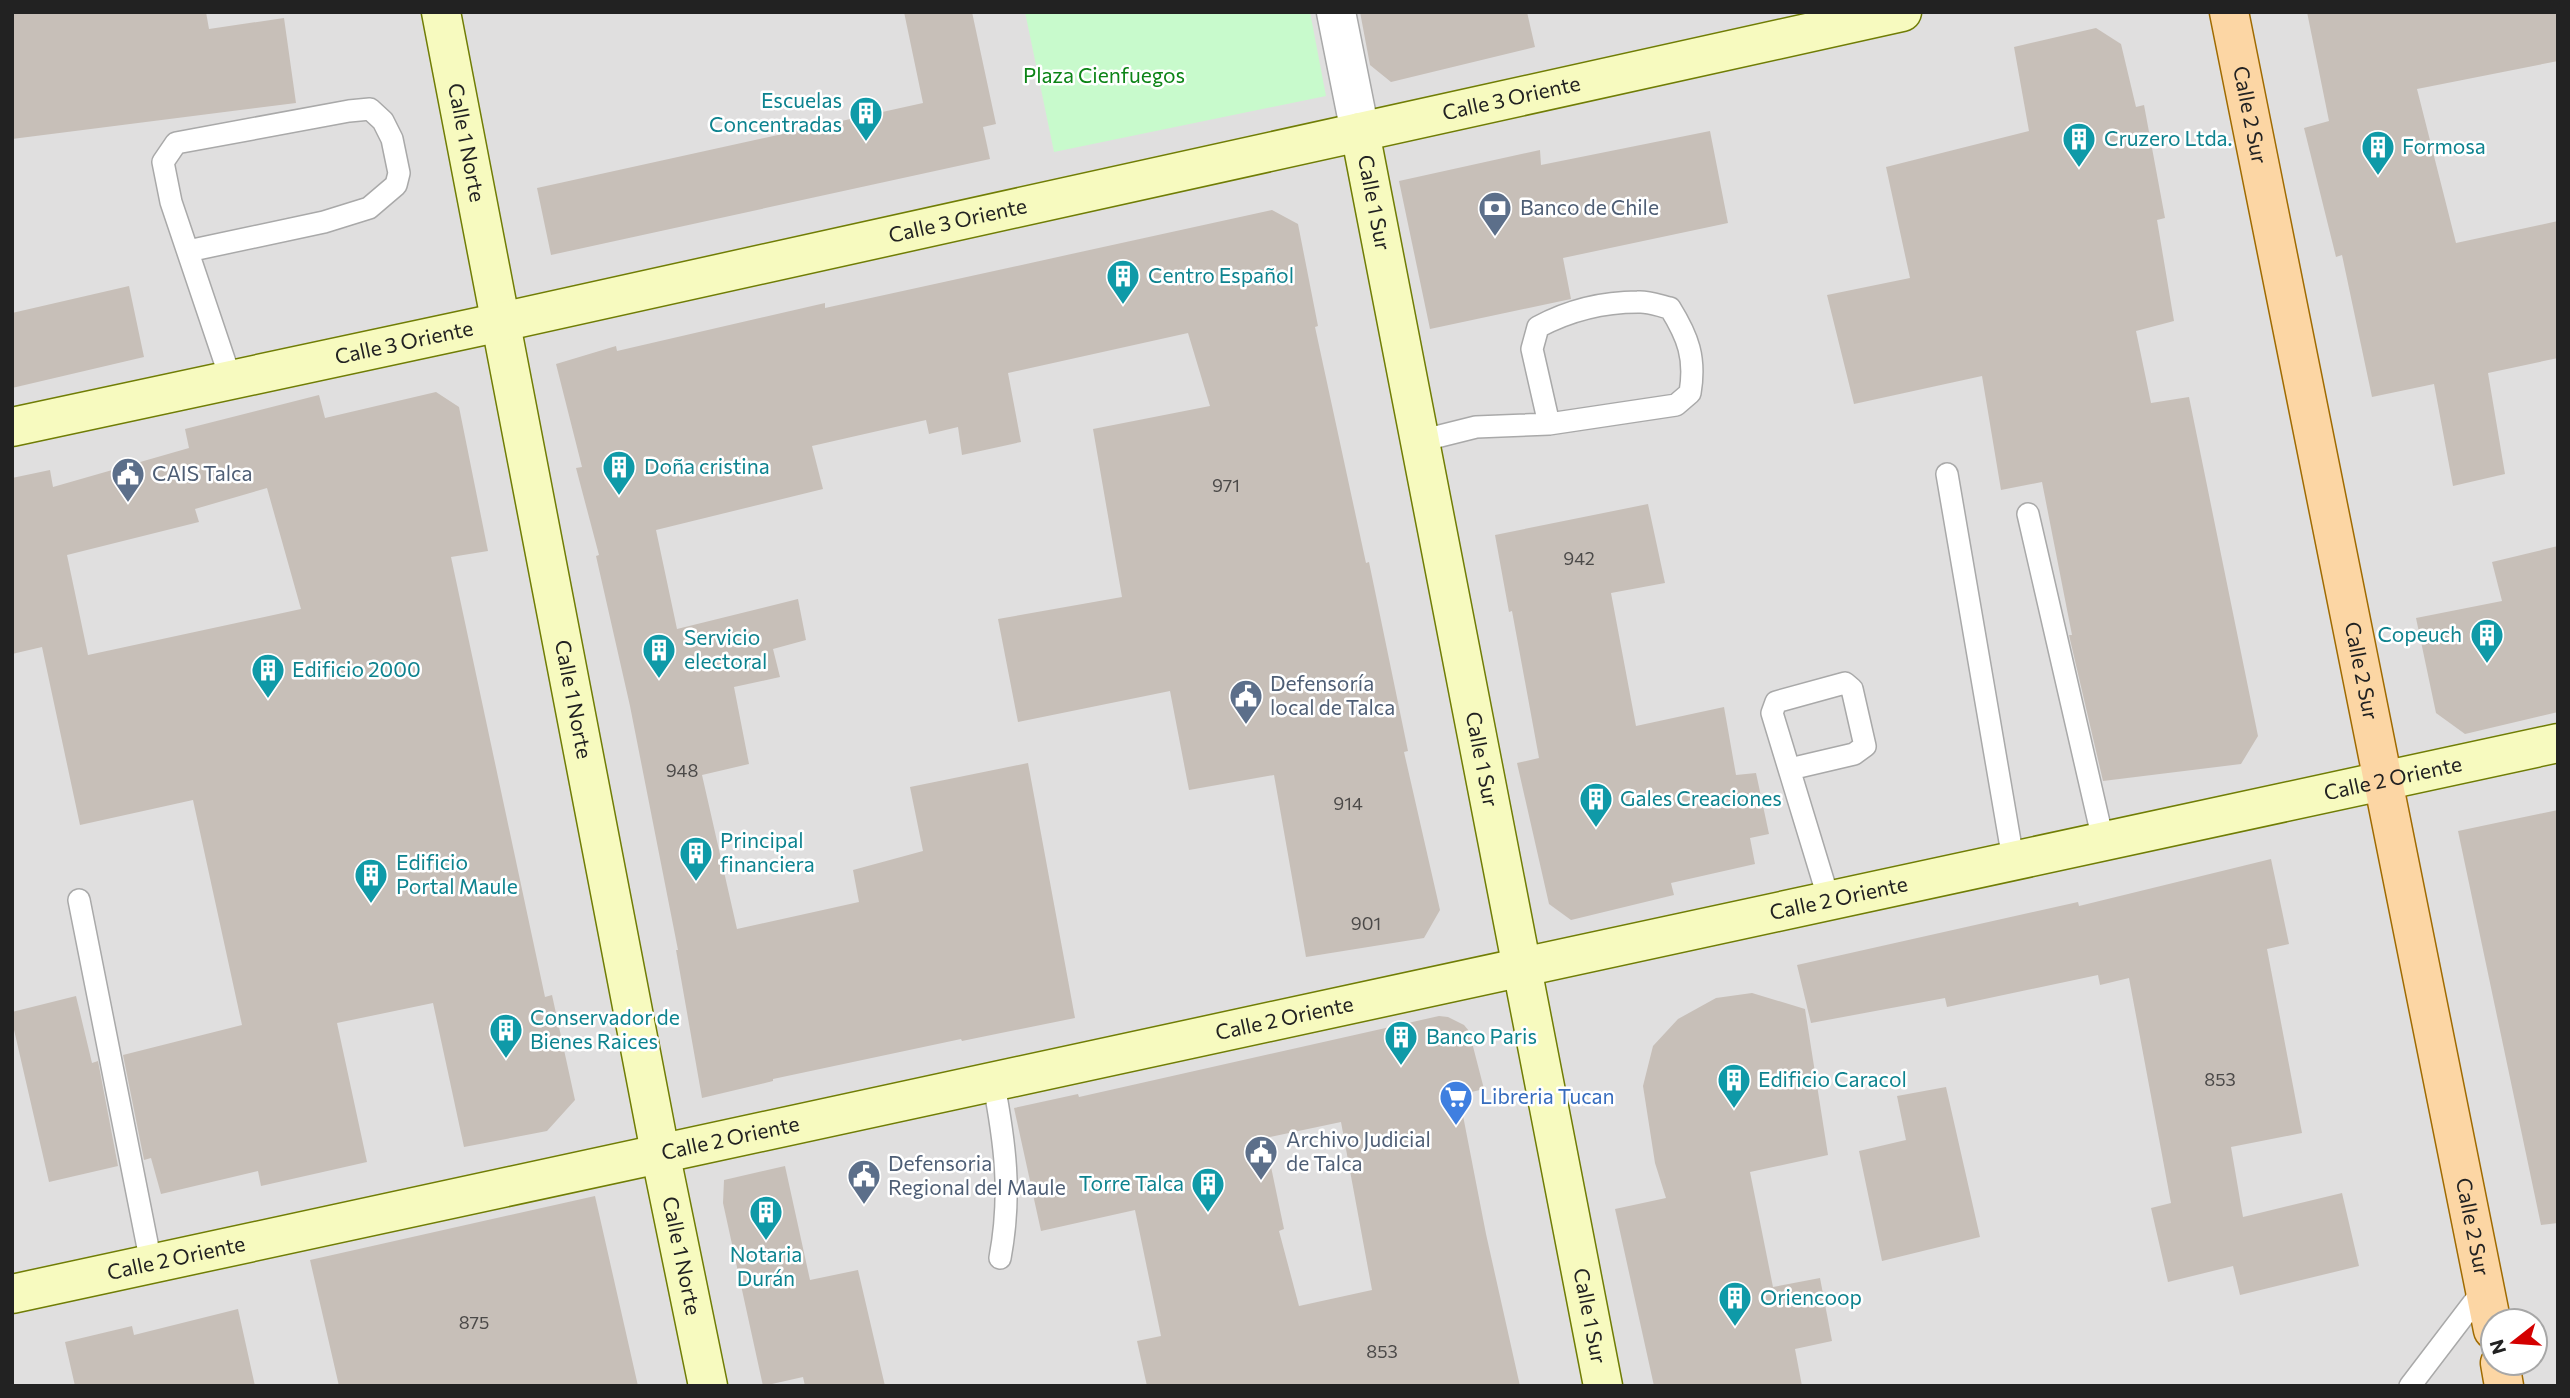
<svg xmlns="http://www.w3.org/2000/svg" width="2570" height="1398" font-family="Commissioner,sans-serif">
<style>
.residential{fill:#e0dfdf;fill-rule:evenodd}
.park{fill:#c8facc}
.building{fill:#c7bfb8;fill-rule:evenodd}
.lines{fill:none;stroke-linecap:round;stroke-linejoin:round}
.lane-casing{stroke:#a9a9a9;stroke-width:24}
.street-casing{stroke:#a9a9a9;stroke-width:41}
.secondary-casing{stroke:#707d05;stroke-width:41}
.primary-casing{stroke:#a06b00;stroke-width:41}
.lane{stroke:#fff;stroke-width:21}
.street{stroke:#fff;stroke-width:38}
.secondary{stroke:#f7fabf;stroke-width:38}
.primary{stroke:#fcd6a4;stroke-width:38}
.labels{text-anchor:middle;stroke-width:5;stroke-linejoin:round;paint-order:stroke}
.number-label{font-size:18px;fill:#4b4948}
.park-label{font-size:21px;fill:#0c8416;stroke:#fff}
.street-label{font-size:21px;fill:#222;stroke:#fff}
.culture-label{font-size:21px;fill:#0d838f;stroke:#fff;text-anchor:start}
.service-label{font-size:21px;fill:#4e5e75;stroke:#fff;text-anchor:start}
.shop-label{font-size:21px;fill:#366cbe;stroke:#fff;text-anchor:start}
</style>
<rect width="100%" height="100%" fill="#f2efe9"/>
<path class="residential" d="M12 12H2558V1386H12ZM2493 1321H2535V1363H2493Z"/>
<path class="park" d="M1025 12H1310L1326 96 1054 152Z"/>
<path class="building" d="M12 12H206L209 29 284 18 296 103 12 139Z
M904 12H972L996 124 983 127 990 159 551 255 537 188 923 103Z
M1360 12H1527L1535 47 1391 82 1370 65Z
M2307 12H2558V61L2417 89 2456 243 2558 221V358L2488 373 2505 474 2453 486 2434 384 2372 397 2342 255 2336 257 2304 128 2329 121Z
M2096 28 2121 44 2136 107 2144 105 2165 218 2157 220 2174 321 2136 331 2151 403 2189 397 2258 736 2241 764 2103 781 2069 635H2072L2042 482 2001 490 1982 376 1854 404 1827 295 1910 278 1886 167 2029 131 2014 47Z
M1710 131 1728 223 1563 258 1571 299 1430 329 1399 181 1540 150 1541 165Z
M1272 210 1298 224 1318 326 1315 327 1366 563 1369 562 1408 751 1404 752 1440 910 1424 938 1306 957 1274 775 1189 790 1170 691 1018 722 998 619 1122 597 1093 429 1210 406 1188 333 1008 373 1021 442 962 455 958 427 929 434 926 420 812 446 823 489 656 530 677 629 798 599 806 640 773 649 780 677 734 687 749 764 702 775 737 929 859 902 853 870 923 851 910 787 1028 763 1075 1018 962 1041 961 1039 773 1079V1081L702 1098 676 950H678L630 706 596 556 599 555 576 468 582 467 556 364 616 346 617 351 825 303V308Z
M129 286 144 357 12 388V313Z
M436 392 459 407 488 551 451 557 545 997 552 995 575 1100 547 1131 464 1147 433 1003 337 1023 367 1162 261 1186 258 1171 161 1194 151 1158 144 1160 123 1055 242 1025 193 800 80 825 42 647 12 654V478L50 470 53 487 189 448 185 429 319 395 325 418ZM267 488 301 609 88 655 67 555 199 522 195 509Z
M1648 504 1665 583 1611 593 1636 726 1724 707 1736 775 1756 773 1769 834 1750 838 1755 864 1671 883 1674 895 1571 920 1549 904 1517 763 1539 758 1512 611 1509 612 1495 535Z
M2558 546V712L2465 734 2436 713 2416 618 2502 601 2492 562Z
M2558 810V1223L2541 1225 2458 831Z
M2271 859 2289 944 2267 949 2302 1133 2231 1147 2243 1217 2342 1193 2359 1266 2240 1295 2233 1266 2168 1282 2151 1208 2171 1203 2129 978 2100 985 2098 975 1947 1007 1945 998 1811 1023 1797 965 2078 902 2079 906Z
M1752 993 1805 1009 1828 1155 1750 1172 1773 1287 1820 1278 1832 1341 1795 1349 1802 1386H1654L1615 1209 1666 1198 1655 1163 1643 1086 1653 1046 1678 1019 1716 998Z
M76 996 92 1063 98 1061 118 1166 49 1182 12 1021V1012Z
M1439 1016 1448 1017 1464 1025 1469 1031 1484 1089 1459 1095 1486 1234 1520 1386H1147L1137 1341 1161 1336 1135 1210 1041 1231 1014 1108 1078 1094 1079 1097ZM1341 1122 1372 1290 1299 1306 1279 1231 1284 1229 1265 1138Z
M1946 1087 1980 1237 1882 1261 1859 1151 1906 1140 1897 1096Z
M785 1166 810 1280 858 1270 885 1386H805L803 1377 763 1386 723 1203 724 1180Z
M595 1196 638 1386H339L310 1260Z
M238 1309 255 1386H75L65 1342 132 1326 134 1335Z"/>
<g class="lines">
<defs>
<path id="lane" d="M188 251 324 222 369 208 396 185 399 173 392 139 383 121 370 109 349 111 176 143 163 162 171 202 231 380
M1420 441 1476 427 1549 424 1676 405 1690 393C1696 358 1688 337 1670 308 1660 306 1648 301 1638 302 1603 302 1568 311 1538 327L1532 349 1549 424
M1947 474 2013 859
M2028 514 2103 840
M1790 769 1854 754 1865 746 1852 689 1845 683 1776 702 1772 713 1829 900
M79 900 151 1263
M993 1080C1005 1142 1012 1194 1000 1258
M2410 1386 2484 1289"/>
<path id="street" d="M1336 12 1360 132"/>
<g id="secondary">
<path id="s1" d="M441 12 660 1152 708 1386"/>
<path id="s2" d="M1360 132 1603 1386"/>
<path id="s3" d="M12 427 501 322 1902 12"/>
<path id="s4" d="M12 1294 2558 743"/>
</g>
<g id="primary">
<path id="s5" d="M2229 12 2493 1330"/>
<path d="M2500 1363 2504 1386"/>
</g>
</defs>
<use href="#lane" class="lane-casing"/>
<use href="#street" class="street-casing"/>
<use href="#secondary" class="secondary-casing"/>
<use href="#primary" class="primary-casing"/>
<use href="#lane" class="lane"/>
<use href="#street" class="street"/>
<use href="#secondary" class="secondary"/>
<use href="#primary" class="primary"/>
</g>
<defs>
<symbol id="building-pin" viewBox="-11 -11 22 30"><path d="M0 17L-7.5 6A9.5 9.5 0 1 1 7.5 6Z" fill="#0f9aa8" stroke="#fff"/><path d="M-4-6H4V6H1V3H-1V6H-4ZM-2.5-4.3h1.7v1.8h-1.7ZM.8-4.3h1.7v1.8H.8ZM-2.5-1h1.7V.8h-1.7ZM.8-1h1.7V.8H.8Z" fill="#fff"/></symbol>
<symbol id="bank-pin" viewBox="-11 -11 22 30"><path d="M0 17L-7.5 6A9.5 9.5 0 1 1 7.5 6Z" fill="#5c6f8a" stroke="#fff"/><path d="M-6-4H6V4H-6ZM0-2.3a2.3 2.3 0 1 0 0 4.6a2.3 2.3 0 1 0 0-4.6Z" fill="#fff"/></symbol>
<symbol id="civic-pin" viewBox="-11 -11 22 30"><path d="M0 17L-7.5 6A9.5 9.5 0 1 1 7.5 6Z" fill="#5c6f8a" stroke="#fff"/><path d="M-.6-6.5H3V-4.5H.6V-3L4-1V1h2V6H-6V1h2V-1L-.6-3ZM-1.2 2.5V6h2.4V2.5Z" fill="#fff"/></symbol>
<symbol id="supermarket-pin" viewBox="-11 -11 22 30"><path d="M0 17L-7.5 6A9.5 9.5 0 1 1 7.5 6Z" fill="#3f7fe0" stroke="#fff"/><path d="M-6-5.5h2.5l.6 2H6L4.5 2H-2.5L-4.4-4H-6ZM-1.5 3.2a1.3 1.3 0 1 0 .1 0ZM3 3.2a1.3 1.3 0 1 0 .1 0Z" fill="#fff"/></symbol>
</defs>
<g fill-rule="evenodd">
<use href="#building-pin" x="847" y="94" width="38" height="52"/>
<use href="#building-pin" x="2060" y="120" width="38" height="52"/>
<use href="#building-pin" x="2359" y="128" width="38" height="52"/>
<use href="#bank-pin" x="1476" y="189" width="38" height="52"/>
<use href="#building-pin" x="1104" y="257" width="38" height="52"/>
<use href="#building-pin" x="600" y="448" width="38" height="52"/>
<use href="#civic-pin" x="109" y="455" width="38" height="52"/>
<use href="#building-pin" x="2468" y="616" width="38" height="52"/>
<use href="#building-pin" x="640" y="631" width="38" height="52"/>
<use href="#building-pin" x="249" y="651" width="38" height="52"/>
<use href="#civic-pin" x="1227" y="677" width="38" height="52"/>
<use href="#building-pin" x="1577" y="780" width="38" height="52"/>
<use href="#building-pin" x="677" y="834" width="38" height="52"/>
<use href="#building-pin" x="352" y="856" width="38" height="52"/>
<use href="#building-pin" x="487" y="1011" width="38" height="52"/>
<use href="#building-pin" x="1382" y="1018" width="38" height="52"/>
<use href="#building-pin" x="1715" y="1061" width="38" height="52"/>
<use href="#supermarket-pin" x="1437" y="1078" width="38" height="52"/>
<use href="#civic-pin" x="1242" y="1133" width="38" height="52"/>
<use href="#civic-pin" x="845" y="1157" width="38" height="52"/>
<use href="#building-pin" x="1189" y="1165" width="38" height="52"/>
<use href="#building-pin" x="747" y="1193" width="38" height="52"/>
<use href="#building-pin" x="1716" y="1279" width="38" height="52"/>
</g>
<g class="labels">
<g class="number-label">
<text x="1226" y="492">971</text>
<text x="1579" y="565">942</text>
<text x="682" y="777">948</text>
<text x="1348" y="810">914</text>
<text x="1366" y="930">901</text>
<text x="2220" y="1086">853</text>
<text x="474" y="1329">875</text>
<text x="1382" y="1358">853</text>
</g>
<g class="park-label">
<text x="1104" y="83">Plaza Cienfuegos</text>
</g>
<g class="street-label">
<text dy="7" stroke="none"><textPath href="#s3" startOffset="1535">Calle 3 Oriente</textPath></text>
<text dy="7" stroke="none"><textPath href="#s5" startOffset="105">Calle 2 Sur</textPath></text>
<text dy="7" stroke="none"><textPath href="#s1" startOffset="133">Calle 1 Norte</textPath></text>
<text dy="7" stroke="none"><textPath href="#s2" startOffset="72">Calle 1 Sur</textPath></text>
<text dy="7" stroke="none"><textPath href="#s3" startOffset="968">Calle 3 Oriente</textPath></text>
<text dy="7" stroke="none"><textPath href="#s3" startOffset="401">Calle 3 Oriente</textPath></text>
<text dy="7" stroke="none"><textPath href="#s5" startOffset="672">Calle 2 Sur</textPath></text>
<text dy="7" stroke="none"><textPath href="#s1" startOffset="700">Calle 1 Norte</textPath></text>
<text dy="7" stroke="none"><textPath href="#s2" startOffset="639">Calle 1 Sur</textPath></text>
<text dy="7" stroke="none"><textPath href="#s4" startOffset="2436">Calle 2 Oriente</textPath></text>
<text dy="7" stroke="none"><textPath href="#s4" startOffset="1869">Calle 2 Oriente</textPath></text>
<text dy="7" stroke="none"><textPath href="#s4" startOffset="1302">Calle 2 Oriente</textPath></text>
<text dy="7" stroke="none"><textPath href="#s4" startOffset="735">Calle 2 Oriente</textPath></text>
<text dy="7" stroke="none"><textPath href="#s5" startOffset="1239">Calle 2 Sur</textPath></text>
<text dy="7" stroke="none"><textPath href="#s1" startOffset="1267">Calle 1 Norte</textPath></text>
<text dy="7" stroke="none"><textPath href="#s4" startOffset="168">Calle 2 Oriente</textPath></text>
<text dy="7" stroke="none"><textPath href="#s2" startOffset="1206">Calle 1 Sur</textPath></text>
</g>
<g class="culture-label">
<text x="842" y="108" text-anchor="end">Escuelas<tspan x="842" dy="24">Concentradas</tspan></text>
<text x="2104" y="146">Cruzero Ltda.</text>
<text x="2402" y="154">Formosa</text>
<text x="1148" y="283">Centro Español</text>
<text x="644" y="474">Doña cristina</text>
<text x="2462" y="642" text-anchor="end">Copeuch</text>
<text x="684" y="645">Servicio<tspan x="684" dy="24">electoral</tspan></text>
<text x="292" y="677">Edificio 2000</text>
<text x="1620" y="806">Gales Creaciones</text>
<text x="720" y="848">Principal<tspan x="720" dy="24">financiera</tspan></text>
<text x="396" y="870">Edificio<tspan x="396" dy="24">Portal Maule</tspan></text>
<text x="530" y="1025">Conservador de<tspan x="530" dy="24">Bienes Raices</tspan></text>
<text x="1426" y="1044">Banco Paris</text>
<text x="1758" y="1087">Edificio Caracol</text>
<text x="1184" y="1191" text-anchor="end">Torre Talca</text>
<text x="766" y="1262" text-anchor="middle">Notaria<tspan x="766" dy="24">Durán</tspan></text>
<text x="1760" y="1305">Oriencoop</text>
</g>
<g class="service-label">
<text x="1520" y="215">Banco de Chile</text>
<text x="152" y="481">CAIS Talca</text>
<text x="1270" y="691">Defensoría<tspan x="1270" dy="24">local de Talca</tspan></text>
<text x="1286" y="1147">Archivo Judicial<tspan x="1286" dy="24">de Talca</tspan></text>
<text x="888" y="1171">Defensoria<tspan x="888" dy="24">Regional del Maule</tspan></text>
</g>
<g class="shop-label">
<text x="1480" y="1104">Libreria Tucan</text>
</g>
</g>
<rect width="2570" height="1398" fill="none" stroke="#222222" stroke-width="28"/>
<g transform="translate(2514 1342) rotate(253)"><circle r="33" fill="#ffffff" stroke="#a7a7a7" stroke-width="2"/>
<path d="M0-5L12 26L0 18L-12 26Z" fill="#d40000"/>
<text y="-10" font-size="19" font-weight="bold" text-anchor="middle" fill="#222222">N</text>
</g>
</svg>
